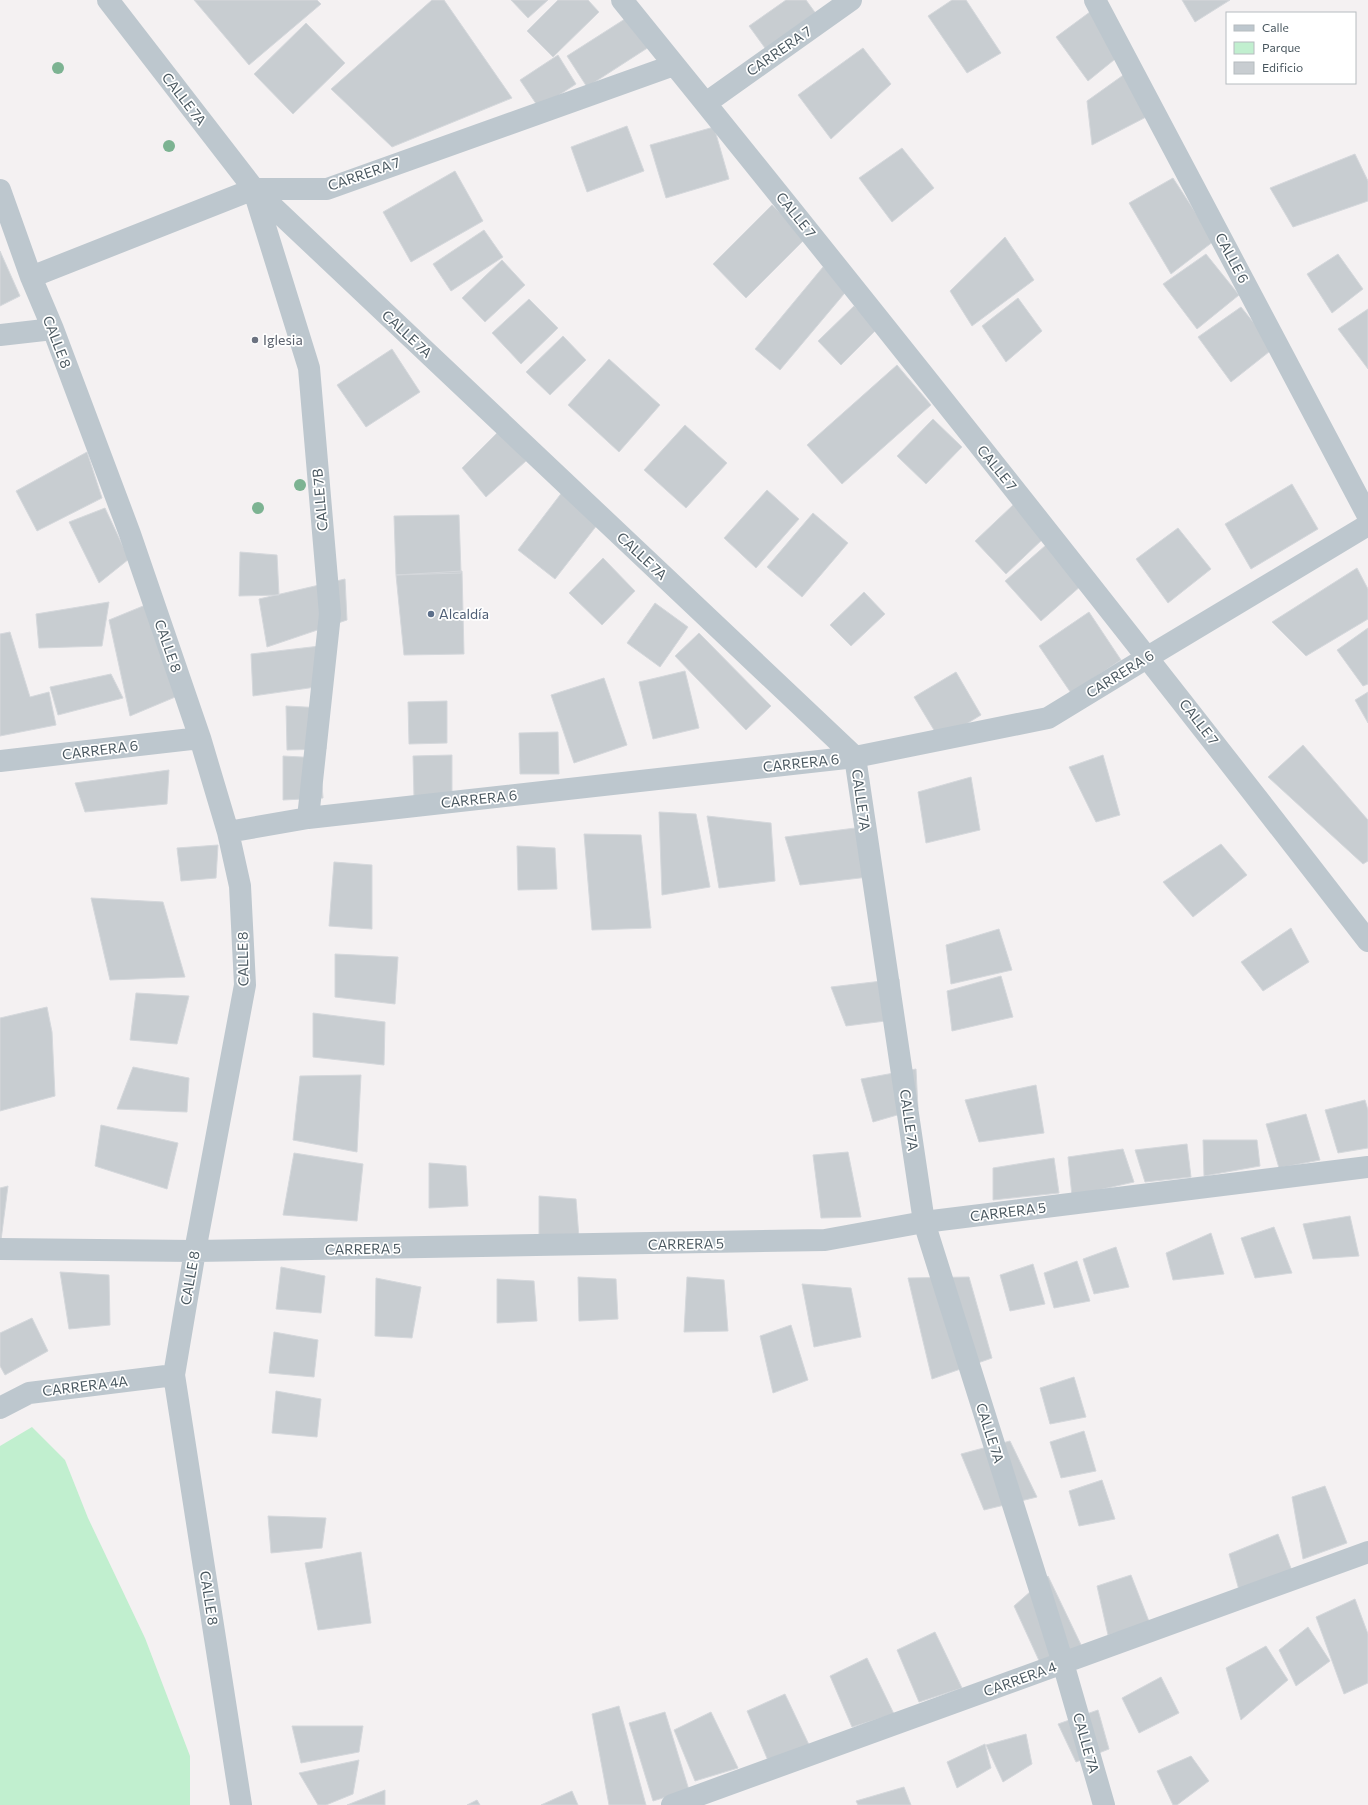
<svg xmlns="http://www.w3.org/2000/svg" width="1368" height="1805" font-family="Commissioner,sans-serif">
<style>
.green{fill:#c1efcf}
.building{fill:#c8cdd1;stroke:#d5d8dc}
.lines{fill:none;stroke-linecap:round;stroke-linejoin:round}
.minor{stroke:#bdc7ce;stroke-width:22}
.tree{fill:#7cb392}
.worship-dot{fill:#6b7280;stroke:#fff;stroke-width:1.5}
.service-dot{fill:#5c6f8a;stroke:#fff;stroke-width:1.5}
.labels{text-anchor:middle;stroke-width:3.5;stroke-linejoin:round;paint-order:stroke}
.street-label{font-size:14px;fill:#49575f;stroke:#fff}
.worship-label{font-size:14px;fill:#5b616d;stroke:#fff;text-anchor:start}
.service-label{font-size:14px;fill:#4e5e75;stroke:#fff;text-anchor:start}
</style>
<rect width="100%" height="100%" fill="#f4f1f2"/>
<path class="green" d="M32 1427 65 1460 88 1518 145 1638 190 1756V1805H0V1446Z"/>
<path class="building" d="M194 0H317L321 4 249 65Z
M432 0H444L512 98 392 147 331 89Z
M511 0H548L528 18Z
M558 0H588L599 12 553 57 527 31Z
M786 0H806L822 22 773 59 749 26Z
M952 0H966L1001 53 967 73 928 16Z
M1182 0H1230L1195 22Z
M1098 6 1130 47 1088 81 1056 37Z
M628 17 649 47 587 87 567 56Z
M306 23 345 63 293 114 254 74Z
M863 48 891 84 831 139 798 95Z
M558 55 576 84 539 108 520 80Z
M1129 71 1150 115 1092 145 1087 101Z
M627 126 644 171 587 192 571 147Z
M714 127 729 179 666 198 650 145Z
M902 148 934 188 892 222 859 178Z
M1355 154 1368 181V201L1293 227 1270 188Z
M455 171 483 221 411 262 383 212Z
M1173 178 1214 241 1171 274 1129 203Z
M772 205 806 238 746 298 713 264Z
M484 230 503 257 451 291 433 264Z
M1005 237 1034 280 972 326 950 291Z
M0 251 20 296 0 306Z
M1206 254 1239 295 1197 329 1163 284Z
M1338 254 1363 289 1332 313 1307 274Z
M502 260 525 285 485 322 462 298Z
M823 267 849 288 780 370 755 349Z
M1018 298 1042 331 1006 362 982 326Z
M529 299 558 328 521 364 492 333Z
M854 306 877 329 841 365 818 341Z
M1241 307 1274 348 1231 382 1198 337Z
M1368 309V369L1338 329Z
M563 336 586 360 550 395 526 372Z
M392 349 420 392 366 427 337 385Z
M609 359 660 405 619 452 568 405Z
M897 365 931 405 842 484 807 445Z
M933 419 962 447 926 484 897 456Z
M685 425 727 463 686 508 644 470Z
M500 430 526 461 486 497 462 468Z
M87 452 102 498 37 531 16 491Z
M1292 484 1318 529 1251 569 1225 524Z
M767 490 799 519 756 568 724 538Z
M563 491 601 520 555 579 518 550Z
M1013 505 1044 538 1006 574 975 541Z
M105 508 129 559 99 583 69 522Z
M813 513 848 543 802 597 767 567Z
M459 515 461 573 396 575 394 516Z
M1178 528 1211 569 1168 603 1136 559Z
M1046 545 1082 585 1041 621 1005 581Z
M240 552 277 555 279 595 239 596Z
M603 558 635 591 602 625 569 593Z
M1357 568 1368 589V619L1306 656 1272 622Z
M462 571 464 654 404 655 396 575Z
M345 579 347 620 267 647 259 599Z
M864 592 885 614 851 646 830 625Z
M109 602 102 646 39 648 36 614Z
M655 603 688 627 660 667 627 643Z
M148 604 180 695 130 716 109 620Z
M1089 612 1121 660 1071 693 1039 646Z
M1368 628V684L1363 686 1337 650Z
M10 632 30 697 49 692 56 725 0 736V634Z
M699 633 771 706 746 730 675 656Z
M320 646 323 686 253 696 251 654Z
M685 671 699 728 653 739 639 682Z
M956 672 981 715 940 740 914 697Z
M111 674 123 698 58 715 50 687Z
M604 678 627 745 574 763 551 695Z
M1368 692V723L1355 700Z
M447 701V743L409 744 408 702Z
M286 706 324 708 326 749 287 750Z
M558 732 559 774H520L519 733Z
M1303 745 1368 820V861L1363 864 1268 777Z
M452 755V798H414L413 756Z
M1103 755 1120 815 1096 822 1069 767Z
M283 756 320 758 323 798 283 800Z
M169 770 167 804 85 812 75 783Z
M971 777 980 830 926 843 918 792Z
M659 812 696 814 710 887 662 895Z
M707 816 771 823 775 881 719 888Z
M871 826 877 876 800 885 785 837Z
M584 834 641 835 651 928 592 930Z
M1221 844 1247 875 1193 917 1163 882Z
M218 845 216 878 181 881 177 848Z
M517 846 555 848 557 889 518 890Z
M334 862 372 865V929L329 926Z
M91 898 163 902 185 977 110 980Z
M1291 928 1309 962 1263 991 1241 962Z
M999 929 1012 970 951 984 946 945Z
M335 954 398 957 395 1004 335 997Z
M1001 976 1013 1017 952 1031 947 991Z
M899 979 901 1019 846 1026 831 987Z
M136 993 189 996 177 1044 130 1040Z
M47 1007 52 1032 55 1096 0 1111V1018Z
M313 1013 385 1022 384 1065 313 1057Z
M133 1067 189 1078 187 1112 117 1109Z
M916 1069 918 1109 873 1122 861 1079Z
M361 1075 357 1152 293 1140 300 1076Z
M1036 1085 1044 1133 979 1142 965 1100Z
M1365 1100 1368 1110V1148L1338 1153 1325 1110Z
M1306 1114 1320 1160 1279 1168 1266 1124Z
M101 1125 178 1143 167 1189 95 1166Z
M1203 1140H1257L1260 1166 1204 1176Z
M1187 1144 1191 1177 1145 1182 1135 1150Z
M1123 1149 1134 1182 1072 1196 1068 1157Z
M848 1152 861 1217 821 1218 813 1155Z
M294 1153 363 1164 357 1221 283 1215Z
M1054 1158 1059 1193 993 1200V1168Z
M429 1163 466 1166 468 1206 429 1208Z
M8 1186 1 1240H0V1188Z
M539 1196 576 1199 579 1238 539 1240Z
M1350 1216 1359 1256 1313 1259 1303 1224Z
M1274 1227 1292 1273 1255 1278 1241 1238Z
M1211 1233 1224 1274 1173 1280 1166 1253Z
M1116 1247 1129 1287 1094 1294 1083 1259Z
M1077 1261 1090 1301 1054 1308 1044 1273Z
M1033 1264 1045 1304 1010 1311 1000 1275Z
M281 1267 325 1276 321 1313 276 1309Z
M60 1272 109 1275 110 1325 69 1329Z
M578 1277 616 1279 618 1319 579 1321Z
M687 1277 724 1280 728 1331 684 1332Z
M969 1277 992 1358 932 1379 908 1278Z
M376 1278 421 1287 412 1338 375 1336Z
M497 1279 534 1281 537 1321 497 1323Z
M802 1284 851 1288 861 1337 814 1347Z
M32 1318 48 1351 5 1375 0 1366V1333Z
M791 1325 808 1380 773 1393 760 1336Z
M274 1332 318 1340 314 1377 269 1373Z
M1074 1377 1086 1417 1050 1424 1040 1388Z
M276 1391 321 1399 317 1437 272 1433Z
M1084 1431 1096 1471 1061 1478 1050 1442Z
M1010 1441 1037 1497 984 1510 961 1454Z
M1102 1480 1115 1519 1079 1526 1069 1491Z
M1325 1486 1347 1543 1303 1559 1292 1497Z
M268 1516 326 1518 322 1548 271 1553Z
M1278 1534 1292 1571 1239 1590 1229 1554Z
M361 1552 371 1623 318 1630 305 1563Z
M1131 1575 1150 1624 1108 1635 1097 1586Z
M1048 1576 1084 1651 1041 1665 1014 1606Z
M1355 1599 1368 1634V1683L1344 1694 1316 1617Z
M1308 1627 1330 1661 1296 1686 1279 1650Z
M935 1632 962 1688 919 1702 897 1650Z
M1266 1646 1288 1680 1241 1720 1226 1668Z
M867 1658 894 1714 852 1727 830 1676Z
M1161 1677 1179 1713 1139 1733 1122 1698Z
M785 1694 811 1749 769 1763 747 1711Z
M619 1706 646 1805H609L592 1714Z
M1098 1710 1109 1749 1076 1762 1058 1724Z
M665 1712 689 1790 653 1801 629 1723Z
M711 1712 738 1768 695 1781 674 1730Z
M292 1726H363L359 1752 301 1763Z
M1026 1734 1032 1764 1003 1782 986 1745Z
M985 1744 991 1768 957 1788 947 1762Z
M1191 1756 1209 1781 1177 1805H1173L1157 1771Z
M359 1760 353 1794 326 1805H318L299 1773Z
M904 1787 911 1805H858L856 1801Z
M385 1790V1805H347Z
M572 1791 578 1805H541Z
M477 1800 480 1805H467Z"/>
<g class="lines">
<path class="minor" d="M108 0 254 189 855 757 924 1222 1063 1663 1104 1805
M622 0C874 311 1123 624 1368 941
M1095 0 1368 516
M706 103 851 0
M0 190 31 277 53 329 130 534 200 738 228 832 240 886 245 985 195 1251 174 1375 241 1805
M254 191 309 368 330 614 308 818
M31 277 254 189H327L674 65
M0 335 53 329
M0 761 200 738
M228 832 308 818 855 757 1048 718 1148 657 1368 525
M0 1249 195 1251 825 1240 924 1222 1368 1167
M0 1408 29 1393 174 1375
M672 1805 1368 1552"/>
</g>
<g class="tree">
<circle cx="58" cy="68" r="6"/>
<circle cx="169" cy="146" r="6"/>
<circle cx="300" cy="485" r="6"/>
<circle cx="258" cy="508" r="6"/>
</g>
<circle class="worship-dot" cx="255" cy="340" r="4"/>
<circle class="service-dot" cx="431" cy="614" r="4"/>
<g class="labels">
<g class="street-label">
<text transform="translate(779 51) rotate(-35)" y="5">CARRERA 7</text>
<text transform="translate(184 99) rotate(52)" y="5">CALLE 7A</text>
<text transform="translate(364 174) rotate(-19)" y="5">CARRERA 7</text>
<text transform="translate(796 215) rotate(51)" y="5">CALLE 7</text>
<text transform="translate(1232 258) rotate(62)" y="5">CALLE 6</text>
<text transform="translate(407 334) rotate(43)" y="5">CALLE 7A</text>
<text transform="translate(57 342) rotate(69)" y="5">CALLE 8</text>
<text transform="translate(997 468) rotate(51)" y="5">CALLE 7</text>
<text transform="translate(320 500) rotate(-95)" y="5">CALLE 7B</text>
<text transform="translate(642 556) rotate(43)" y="5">CALLE 7A</text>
<text transform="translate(168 646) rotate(71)" y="5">CALLE 8</text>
<text transform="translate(1120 674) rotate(-32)" y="5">CARRERA 6</text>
<text transform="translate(1199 722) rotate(52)" y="5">CALLE 7</text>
<text transform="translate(100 750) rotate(-7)" y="5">CARRERA 6</text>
<text transform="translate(801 763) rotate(-6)" y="5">CARRERA 6</text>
<text transform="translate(479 799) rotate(-6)" y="5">CARRERA 6</text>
<text transform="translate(861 800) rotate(82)" y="5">CALLE 7A</text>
<text transform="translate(243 959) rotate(-91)" y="5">CALLE 8</text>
<text transform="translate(909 1120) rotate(82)" y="5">CALLE 7A</text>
<text transform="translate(1008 1212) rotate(-7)" y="5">CARRERA 5</text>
<text transform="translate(686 1244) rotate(-1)" y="5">CARRERA 5</text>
<text transform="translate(363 1249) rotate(-1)" y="5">CARRERA 5</text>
<text transform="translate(190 1278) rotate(-80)" y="5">CALLE 8</text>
<text transform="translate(85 1386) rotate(-7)" y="5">CARRERA 4A</text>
<text transform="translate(990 1433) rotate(72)" y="5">CALLE 7A</text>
<text transform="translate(209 1598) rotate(81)" y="5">CALLE 8</text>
<text transform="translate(1020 1679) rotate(-20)" y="5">CARRERA 4</text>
<text transform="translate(1086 1743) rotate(74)" y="5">CALLE 7A</text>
</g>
<g class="worship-label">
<text x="263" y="345">Iglesia</text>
</g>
<g class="service-label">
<text x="439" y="619">Alcaldía</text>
</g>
</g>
<rect x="1226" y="12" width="130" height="72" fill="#ffffff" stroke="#b6bcbf"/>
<rect x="1234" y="25" width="20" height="6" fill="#bdc7ce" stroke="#b6bcbf"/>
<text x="1262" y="32" font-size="12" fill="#49575f">Calle</text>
<rect x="1234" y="42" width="20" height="12" fill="#c1efcf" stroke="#b6bcbf"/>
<text x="1262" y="52" font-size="12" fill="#49575f">Parque</text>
<rect x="1234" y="62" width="20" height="12" fill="#c8cdd1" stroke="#b6bcbf"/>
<text x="1262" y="72" font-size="12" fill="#49575f">Edificio</text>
</svg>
